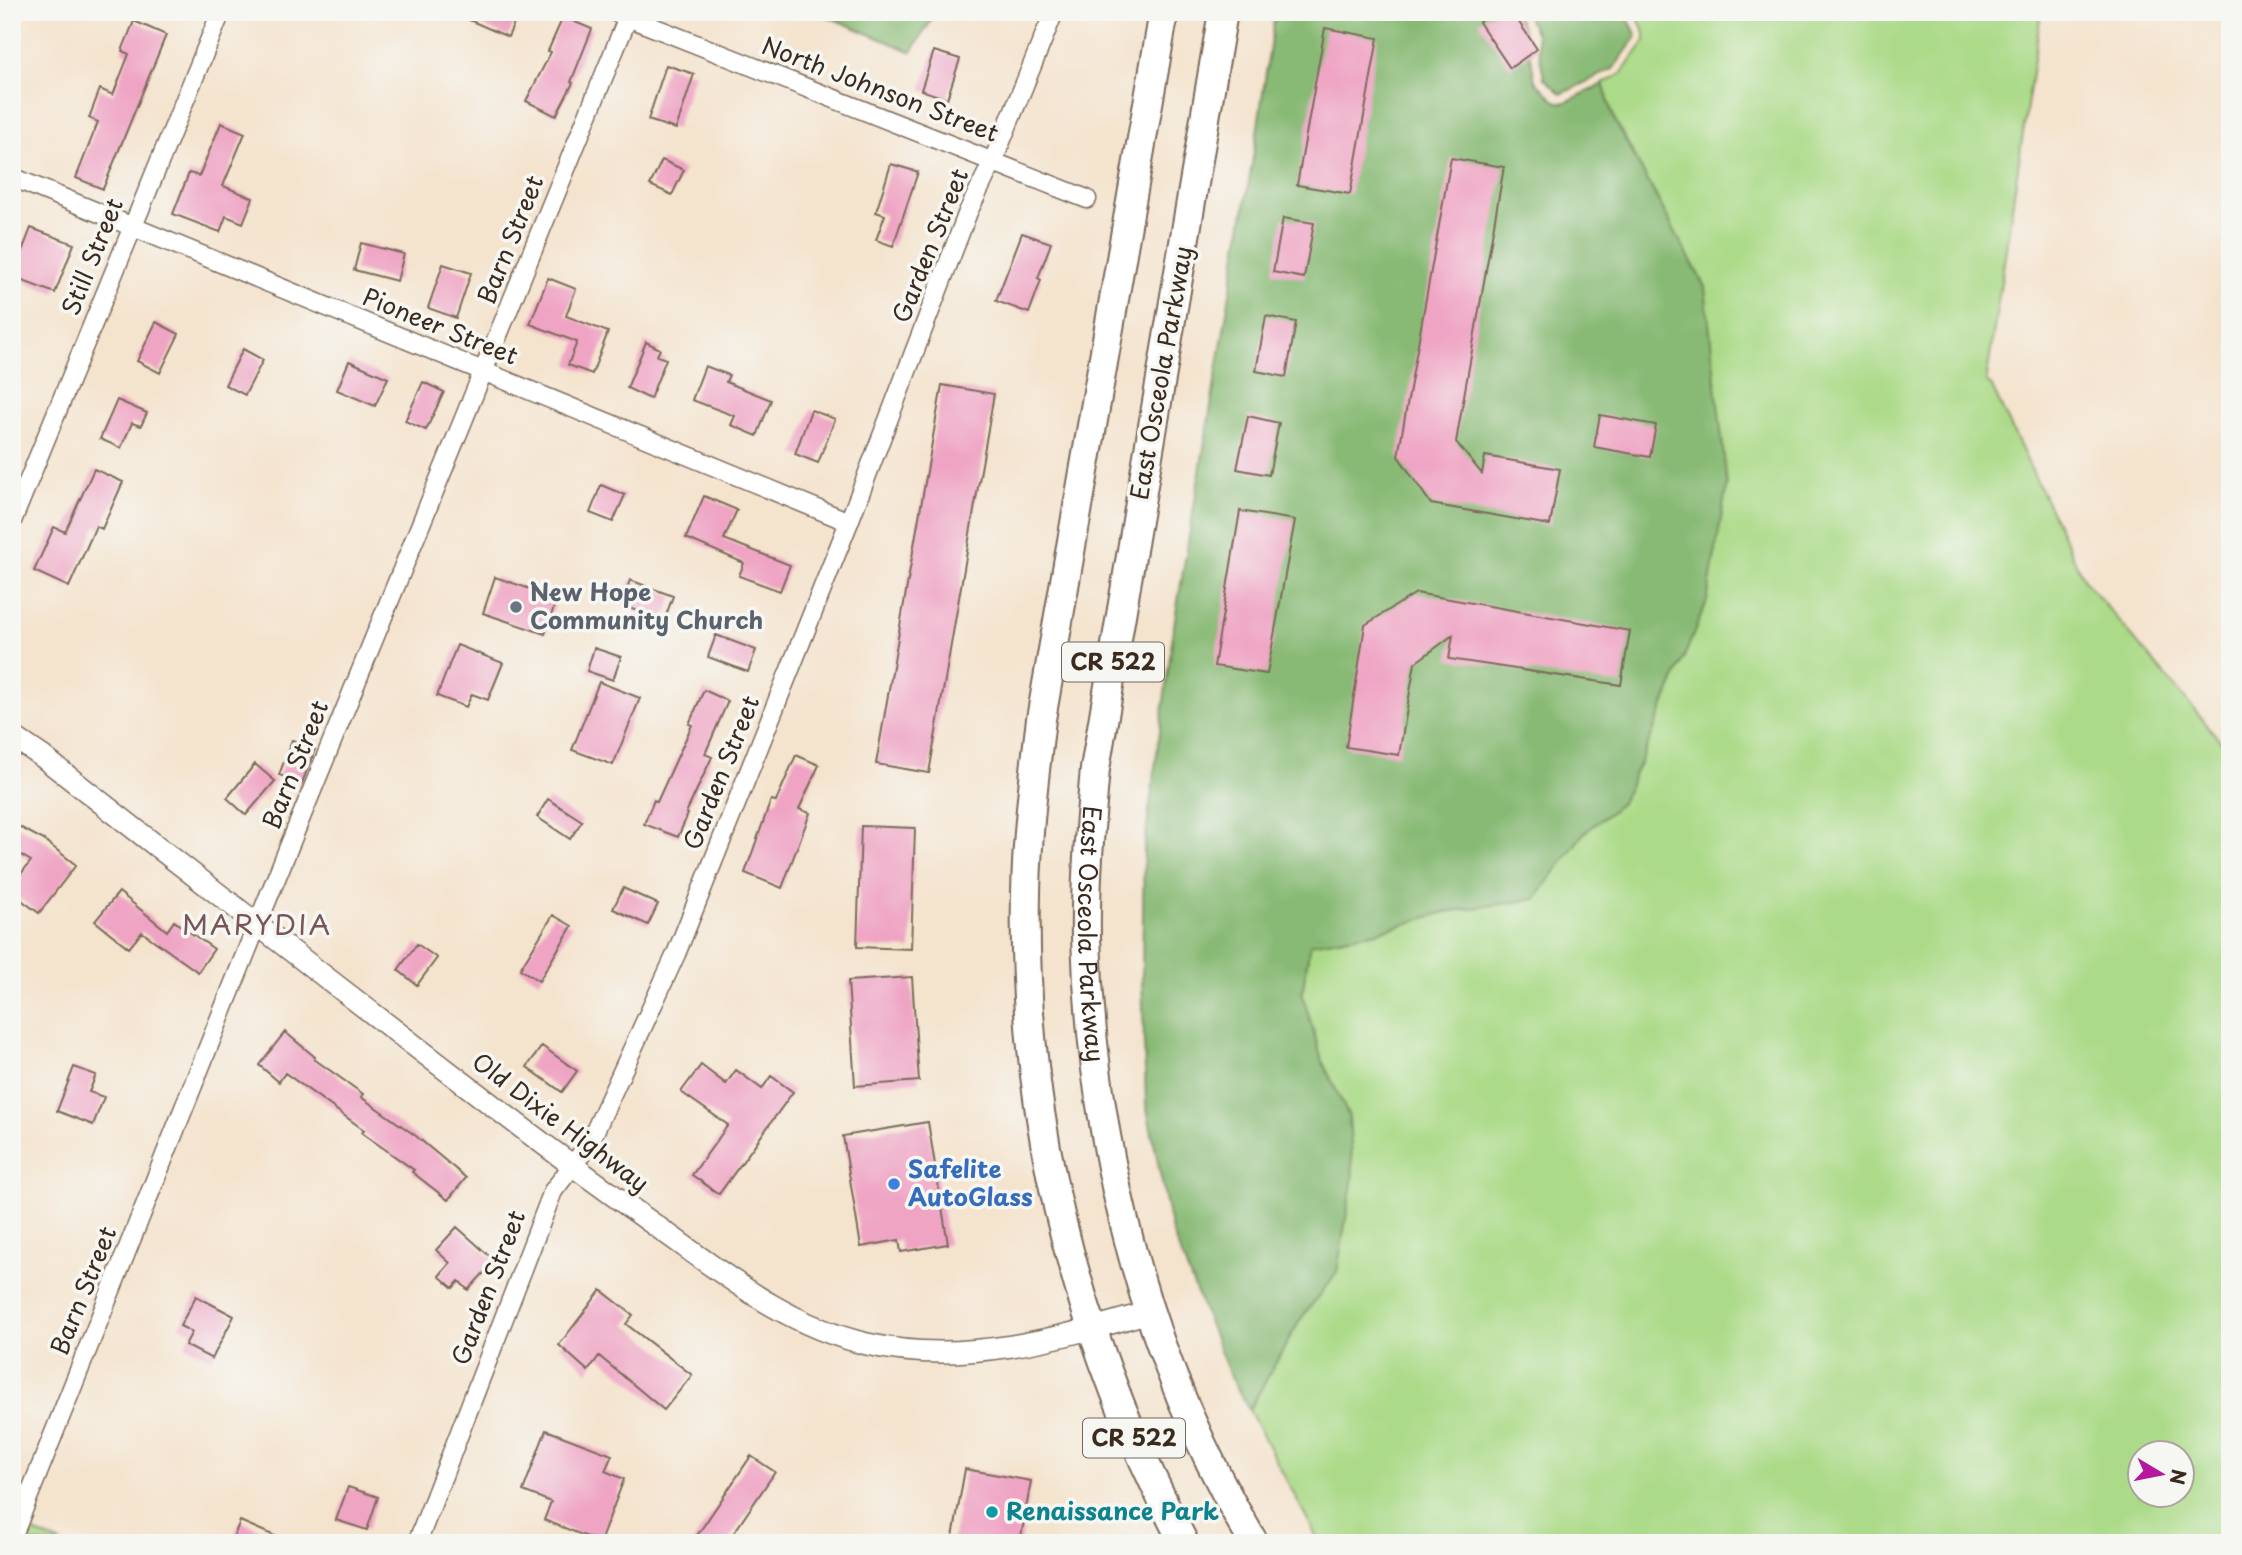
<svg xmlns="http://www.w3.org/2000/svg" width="2242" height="1555" font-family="'Playpen Sans',sans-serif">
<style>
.green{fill:#abda88;stroke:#738253;stroke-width:2;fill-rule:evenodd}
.forest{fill:#88ba74;stroke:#627249;stroke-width:2}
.building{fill:#efa4c4}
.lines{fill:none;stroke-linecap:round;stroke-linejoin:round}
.minor-casing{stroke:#7c6b5b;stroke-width:21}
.tertiary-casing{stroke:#7c6b5b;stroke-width:24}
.primary-casing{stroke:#7c6b5b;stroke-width:32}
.minor{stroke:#fff;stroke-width:18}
.tertiary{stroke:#fff;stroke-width:21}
.primary{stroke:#fff;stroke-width:28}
.worship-dot{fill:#6b7280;stroke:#f6f6f2;stroke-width:2.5}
.shop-dot{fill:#3f7fe0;stroke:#f6f6f2;stroke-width:2.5}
.culture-dot{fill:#0f9aa8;stroke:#f6f6f2;stroke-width:2.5}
.labels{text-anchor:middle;stroke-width:7;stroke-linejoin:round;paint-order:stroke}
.shield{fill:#f6f6f2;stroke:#73675e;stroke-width:2}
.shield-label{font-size:23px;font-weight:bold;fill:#3b2a1e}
.street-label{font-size:24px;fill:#3b2a1e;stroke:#f6f6f2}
.worship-label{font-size:24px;font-weight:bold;fill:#5b616d;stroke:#f6f6f2;text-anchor:start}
.shop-label{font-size:24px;font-weight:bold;fill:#366cbe;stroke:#f6f6f2;text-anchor:start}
.culture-label{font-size:24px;font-weight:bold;fill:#0d838f;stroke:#f6f6f2;text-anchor:start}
.quarter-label{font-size:28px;letter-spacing:2px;fill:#7a5558;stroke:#f6f6f2}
</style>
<rect width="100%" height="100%" fill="#f6f6f2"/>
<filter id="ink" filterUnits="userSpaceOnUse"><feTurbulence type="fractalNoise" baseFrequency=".0143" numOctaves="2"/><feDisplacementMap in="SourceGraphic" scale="14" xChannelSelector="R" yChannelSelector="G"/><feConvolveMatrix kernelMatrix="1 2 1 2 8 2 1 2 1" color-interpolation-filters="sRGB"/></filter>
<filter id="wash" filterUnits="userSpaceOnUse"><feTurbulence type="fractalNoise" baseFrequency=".00686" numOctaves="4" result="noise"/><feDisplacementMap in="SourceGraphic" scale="28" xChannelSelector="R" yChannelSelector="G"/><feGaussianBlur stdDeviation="1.57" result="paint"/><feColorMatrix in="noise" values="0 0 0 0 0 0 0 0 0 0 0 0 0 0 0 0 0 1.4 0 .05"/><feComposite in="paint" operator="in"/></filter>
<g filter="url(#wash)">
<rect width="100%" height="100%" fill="#f4e3cd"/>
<path class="green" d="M1635 12H2041L1986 383 1991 385 2084 580 2230 752V1543H1320L1249 1410 1300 1320 1337 1272 1349 1117 1322 1061 1302 993 1310 944 1377 932 1445 912 1535 899 1583 834 1621 803 1643 756 1707 601 1705 287 1614 118 1603 84 1621 74 1645 41V33ZM2140 1454H2182V1496H2140Z
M31 1531 61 1543H26Z"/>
<path class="forest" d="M817 12H936L912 52Z
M1275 12H1515L1527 36 1535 81 1554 100 1560 103 1566 102 1603 84 1614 119 1705 287 1727 484 1707 601 1643 756 1621 803 1583 834 1535 899 1445 912 1377 932 1310 944 1302 993 1322 1061 1349 1117 1353 1177 1337 1272 1300 1320 1249 1410 1229 1373 1172 1232 1146 1104 1142 977 1144 850 1175 619 1255 146Z
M1525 12H1625L1637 36 1613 69 1561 94 1544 78 1536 34Z"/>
<g id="blocks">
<path class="building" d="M451 12H519L508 37Z
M1493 12H1512L1537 49 1510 68 1479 22Z
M563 17 592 29 571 82 573 83 556 116 526 101 551 52 548 51Z
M134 21 166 35 103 189 76 178 98 122 89 118 100 89 113 95 129 54 122 51Z
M1325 28 1378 38 1350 194 1297 185Z
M934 51 960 59 947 99 921 90Z
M666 65 694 74 676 129 648 120Z
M221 123 245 133 223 186 253 198 243 223 226 216 220 232 173 214 189 173 199 176Z
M1451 158 1504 167 1456 442 1482 474 1485 456 1560 469 1550 525 1431 504 1398 456Z
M662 160 684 170 672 195 650 185Z
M891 164 918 172 893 246 876 240 885 215 876 212Z
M1283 218 1314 223 1304 278 1273 272Z
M31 228 74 244 55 293 12 277Z
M1022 233 1051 243 1038 278 1041 280 1029 313 996 301Z
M361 243 404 254 397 281 354 270Z
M443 264 471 273 456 318 428 308Z
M548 278 576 289 566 316 608 332 592 374 568 365 577 342 530 324Z
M1266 316 1296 322 1286 377 1256 371Z
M156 322 179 334 160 373 137 361Z
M646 342 660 349 657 356 666 359 650 399 627 388Z
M243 349 263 360 245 395 225 385Z
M349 361 388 378 375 406 337 390Z
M705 366 729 375 726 382 771 400 757 436 731 425 735 416 692 400Z
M423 382 444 392 426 430 405 421Z
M942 385 994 394 929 773 876 764Z
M117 400 147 413 141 426 132 423 121 448 100 439Z
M811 410 835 419 818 463 795 454Z
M1600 415 1656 425 1650 457 1594 447Z
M1248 416 1279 423 1269 475 1237 469Z
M94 469 123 482 102 529 96 526 69 587 34 571 54 527 65 532Z
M601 485 625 495 613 522 590 513Z
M704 496 737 510 724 539 790 565 780 591 739 576 744 563 686 538Z
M1240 511 1295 520 1267 674 1214 666Z
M495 577 557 598 545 634 483 613Z
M630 580 673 596 664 621 621 605Z
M1416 593 1630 631 1621 685 1449 659 1453 635 1415 663 1399 755 1346 747 1365 625Z
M716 635 756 650 748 672 708 657Z
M457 645 503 663 488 700 472 694 466 707 437 696Z
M594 648 621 657 613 680 587 671Z
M599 682 640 698 613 765 572 750Z
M704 690 728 701 705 754 712 757 686 813 688 814 678 837 644 824 654 800 657 802 692 725 689 724Z
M292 740 315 749 302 783 279 775Z
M796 755 819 765 799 809 810 813 782 888 745 873 771 800 776 801Z
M255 764 275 781 246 815 227 798Z
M548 799 582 821 570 839 537 817Z
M12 823 44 840 76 865 39 913 12 893V885L31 861 12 850Z
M861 826 915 828 911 949 857 947Z
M623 888 658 904 648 925 613 909Z
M119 892 167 931 174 921 214 949 198 972 142 932 129 948 95 921Z
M553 915 572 926 539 981 520 969Z
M417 944 437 958 417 985 398 970Z
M912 977 919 1081 855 1086 848 981Z
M285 1032 315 1057 314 1059 363 1094 361 1097 416 1136 466 1178 448 1200 412 1172 414 1170 362 1133 364 1130 285 1073 279 1082 259 1065Z
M542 1046 577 1071 562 1092 527 1067Z
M701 1065 726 1084 736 1070 762 1089 771 1076 793 1092 719 1194 692 1175 728 1125 681 1092Z
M74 1067 96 1075 89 1092 104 1097 93 1125 57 1111Z
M928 1122 948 1244 901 1252 899 1240 861 1247 843 1136Z
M457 1227 495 1261 468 1290 459 1281 453 1288 439 1276 450 1263 436 1250Z
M601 1290 633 1315 626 1324 692 1375 664 1410 599 1356 588 1371 559 1345Z
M196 1296 234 1316 212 1359 185 1345 192 1332 180 1326Z
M546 1430 612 1455 605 1471 624 1479 600 1542 544 1520 551 1502 523 1491Z
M751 1456 775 1472 727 1543H692Z
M965 1469 1031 1481 1020 1543H952Z
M348 1487 378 1497 367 1530 336 1520Z
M240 1521 291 1543H231Z"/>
</g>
</g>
<g filter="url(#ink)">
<use href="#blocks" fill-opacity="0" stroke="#7c6b5b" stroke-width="2"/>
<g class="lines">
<defs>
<path id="minor" d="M615 12 1087 199
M12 177 849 522
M12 521 221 12
M12 1538 257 925 630 12
M417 1543 553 1191 589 1144 676 954 849 522 968 212 993 161 1054 12"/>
<path id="tertiary" d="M12 736 43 757C198 879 353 999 509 1118 563 1159 618 1199 673 1238 734 1282 792 1327 867 1344 962 1366 1058 1339 1149 1312"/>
<g id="primary">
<path d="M1164 12 1041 719C1034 777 1027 835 1026 893 1021 1124 1077 1339 1184 1543"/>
<path id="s1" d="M1223 12 1095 769C1090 825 1085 881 1086 937 1092 1148 1146 1362 1254 1543"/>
</g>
</defs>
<use href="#minor" class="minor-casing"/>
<use href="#tertiary" class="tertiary-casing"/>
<use href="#primary" class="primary-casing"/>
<use href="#minor" class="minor"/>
<use href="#tertiary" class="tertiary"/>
<use href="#primary" class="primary"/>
</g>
</g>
<circle class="worship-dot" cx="516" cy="607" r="7"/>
<circle class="shop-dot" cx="894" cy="1184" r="7"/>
<circle class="culture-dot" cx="992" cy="1512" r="7"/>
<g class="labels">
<g class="shield">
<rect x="1062" y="642.5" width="102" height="39" rx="5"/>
<rect x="1083" y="1418.5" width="102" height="39" rx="5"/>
</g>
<g class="shield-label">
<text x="1113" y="670">CR 522</text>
<text x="1134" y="1446">CR 522</text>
</g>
<g class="street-label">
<text transform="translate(880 90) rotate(21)" y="8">North Johnson Street</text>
<text transform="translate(511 240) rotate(-68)" y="8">Barn Street</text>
<text transform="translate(931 246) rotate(-68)" y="8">Garden Street</text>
<text transform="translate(93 257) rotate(-68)" y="8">Still Street</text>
<text transform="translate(440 327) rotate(22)" y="8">Pioneer Street</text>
<text transform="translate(1162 373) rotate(-80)" y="8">East Osceola Parkway</text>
<text transform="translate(296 765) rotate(-68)" y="8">Barn Street</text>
<text transform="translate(722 773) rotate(-68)" y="8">Garden Street</text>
<text dy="8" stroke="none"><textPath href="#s1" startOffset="933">East Osceola Parkway</textPath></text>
<text transform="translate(560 1123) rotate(37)" y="8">Old Dixie Highway</text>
<text transform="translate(489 1288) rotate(-69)" y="8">Garden Street</text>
<text transform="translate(84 1291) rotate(-68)" y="8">Barn Street</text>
</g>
<g class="worship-label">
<text x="530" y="601">New Hope<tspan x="530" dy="28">Community Church</tspan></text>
</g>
<g class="shop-label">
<text x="908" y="1178">Safelite<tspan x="908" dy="28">AutoGlass</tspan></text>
</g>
<g class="culture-label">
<text x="1006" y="1520">Renaissance Park</text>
</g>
<g class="quarter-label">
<text x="257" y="935">MARYDIA</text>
</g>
</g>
<rect width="2242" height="1555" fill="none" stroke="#f6f6f2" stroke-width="42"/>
<g transform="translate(2161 1474) rotate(100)"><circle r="33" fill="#f6f6f2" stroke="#aba49d" stroke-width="2"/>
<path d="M0-5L12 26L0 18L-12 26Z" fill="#b5179e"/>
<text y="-10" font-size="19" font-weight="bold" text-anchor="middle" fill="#3b2a1e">N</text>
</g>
</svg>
